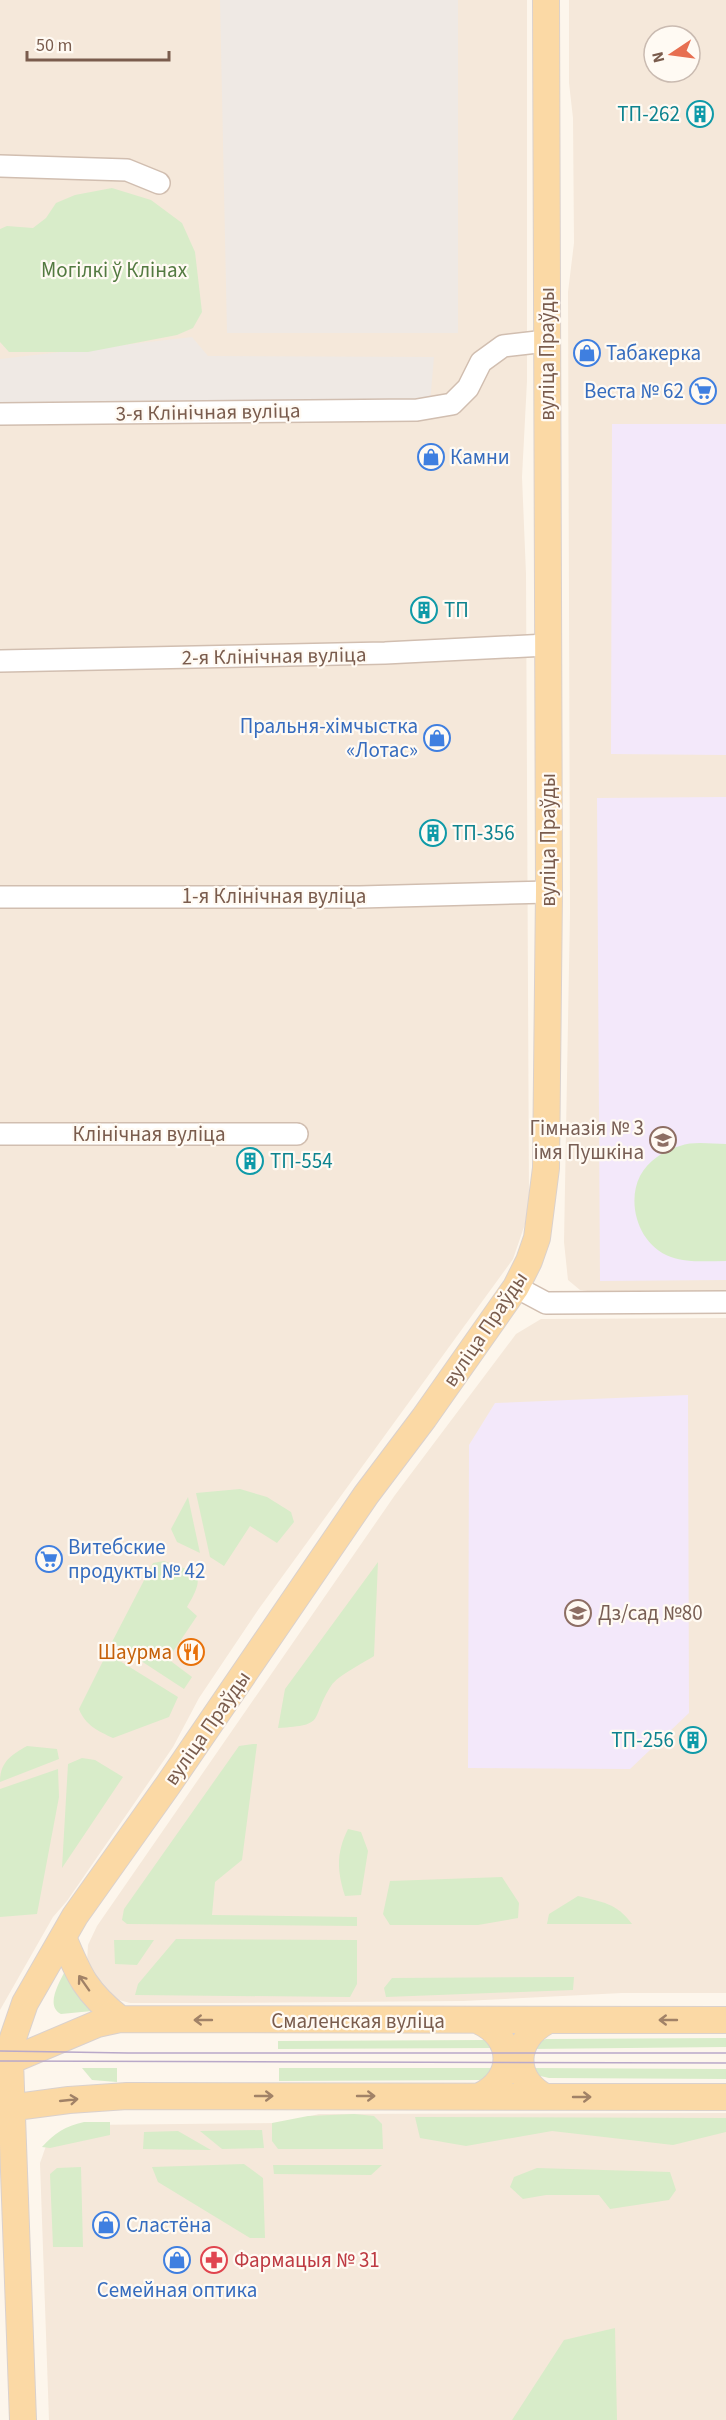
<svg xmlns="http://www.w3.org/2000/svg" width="726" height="2420" font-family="'Source Sans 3',sans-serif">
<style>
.residential{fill:#f5e8da;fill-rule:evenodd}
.industrial{fill:#efe9e4}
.education{fill:#f3e8fa}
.green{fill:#d8ecc9}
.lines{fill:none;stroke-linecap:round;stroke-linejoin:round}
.minor-casing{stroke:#d1beb0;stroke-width:24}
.major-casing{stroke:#dad1cd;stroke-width:28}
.minor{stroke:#fff;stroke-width:21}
.major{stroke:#fbd9a5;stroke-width:26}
.tram{stroke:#b9a8c9;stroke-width:1.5}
.oneway{stroke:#a18267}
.labels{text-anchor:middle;stroke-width:4.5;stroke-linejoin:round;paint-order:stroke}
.culture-label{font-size:21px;fill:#0d838f;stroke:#fffaf3;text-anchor:start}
.park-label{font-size:21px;fill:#537a41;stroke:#fffaf3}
.shop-label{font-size:21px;fill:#366cbe;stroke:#fffaf3;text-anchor:start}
.street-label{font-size:21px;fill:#7a5c4d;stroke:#fffaf3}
.education-label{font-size:21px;fill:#785e54;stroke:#fffaf3;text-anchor:end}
.food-label{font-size:21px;fill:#c56008;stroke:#fffaf3;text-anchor:end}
.health-label{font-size:21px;fill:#be3a42;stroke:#fffaf3;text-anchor:start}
</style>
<rect width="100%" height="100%" fill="#fdf6ec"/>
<path class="residential" d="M0 0H527V381L522 477 526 574 529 1197 525 1224 513 1259 258 1610 199 1698 173 1747 67 1901 53 1917 0 2010Z
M569 0H726V1293H602L580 1290 568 1280 564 1242 570 912 568 292 574 243 573 118 569 83ZM654 36H690V72H654Z
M726 1318V1993H622L463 2001 215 2003H130L108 1997 87 1962 88 1945 97 1926 395 1495 516 1334 541 1319Z
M726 2113V2420H49L40 2163 46 2146 80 2125 281 2123 319 2114Z"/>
<path class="industrial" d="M220 0H458V333H227Z
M192 337 208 356 434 357 430 403 0 409V359Z"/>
<path class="education" d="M612 424H726V755L611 754Z
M726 797V1280L600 1281 597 798Z
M688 1395 689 1713 630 1769 468 1768 469 1445 495 1403Z"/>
<path class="green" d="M112 188 151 200 182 223 195 252 202 312 193 328 177 335 88 352H9L0 342V229L7 226 33 228 46 218 56 203 75 195Z
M726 1144V1261C708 1261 688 1263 671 1257 639 1246 626 1204 640 1176 648 1161 664 1150 680 1146 693 1141 712 1144 726 1144Z
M240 1489 267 1497 291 1512 294 1522 277 1543 250 1526 224 1566 210 1557 196 1493Z
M188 1497 200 1553 177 1542 171 1529Z
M164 1561C197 1573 208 1572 187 1607L197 1616 168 1659 192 1677 184 1689 112 1642 153 1563Z
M378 1562 374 1656C363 1663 337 1676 331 1686 309 1720 328 1725 278 1728L285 1689Z
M107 1653 178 1697 169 1717 113 1738C98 1731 85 1725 79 1709Z
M253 1744H257L242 1860 215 1882 212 1915 357 1917V1926L127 1924 122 1920 124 1909 239 1746Z
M27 1746 57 1749 59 1759 0 1782C0 1762 11 1755 27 1746Z
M82 1758 95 1760 123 1777 62 1868 68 1764Z
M58 1769 59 1797 37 1914 0 1917V1789Z
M348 1829 361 1832 368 1851 361 1895 345 1896C337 1871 336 1853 348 1829Z
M502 1877 519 1903 518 1918 478 1925H390L383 1914 390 1881Z
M578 1896C602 1902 617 1903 632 1924H547L549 1914Z
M176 1939 357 1940V1984L350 1997 135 1995 138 1984Z
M114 1940H154L137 1965 115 1964Z
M65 1971 74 1991 92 2011 61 2014C45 2006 59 1983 65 1971Z
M574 1977 573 1990 386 1997 384 1988 392 1978Z
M726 2038V2047L529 2049 535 2043 546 2039Z
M486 2040 494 2048 278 2049V2041Z
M82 2068H117V2082L92 2080Z
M279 2068H496L487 2078 480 2080 279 2081Z
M528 2068 726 2069V2079L549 2078 536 2075Z
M354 2114 374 2116 382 2124 383 2149H278L272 2141V2123L308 2116Z
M415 2117 726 2118V2132L673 2145 552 2131 466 2146 420 2138Z
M84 2122H110V2135L50 2148 42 2147C55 2133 65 2126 84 2122Z
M262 2130 264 2148 222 2149 200 2131Z
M178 2131 211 2150 143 2149 144 2132Z
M244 2164 263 2178 265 2238H250L158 2182 152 2167Z
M273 2165H382L371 2175 274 2174Z
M81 2167 83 2247H53L50 2174 57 2168Z
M537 2168 670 2172 676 2190 669 2200 610 2209 599 2195H546L523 2199 510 2187 514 2177Z
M615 2328 617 2420H512L564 2340Z"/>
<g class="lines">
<defs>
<path id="minor" d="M0 166 127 170 159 183
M0 414 417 410 452 404 468 388 481 362 503 346 546 341
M0 661 385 653 547 645
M0 897H360L549 892
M0 1134H297
M516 1287 546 1303 726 1302"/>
<path id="major" d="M63 1937C79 1976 86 1992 120 2019
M479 2021C515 2037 516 2079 480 2096
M0 2065 97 2024 120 2019 726 2020
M545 2097C511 2078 513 2039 547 2021
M0 2109 69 2100 127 2096 726 2097
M23 2420 10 2061 13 2038 25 2003 75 1916 168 1785 366 1495 424 1418 516 1287 529 1261 537 1238 546 1168 549 892 546 0"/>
</defs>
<use href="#minor" class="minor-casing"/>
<use href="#major" class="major-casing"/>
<use href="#minor" class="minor"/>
<use href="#major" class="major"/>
<path class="tram" d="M0 2051 128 2053H726
M0 2061 726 2063"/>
</g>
<defs><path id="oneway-shaft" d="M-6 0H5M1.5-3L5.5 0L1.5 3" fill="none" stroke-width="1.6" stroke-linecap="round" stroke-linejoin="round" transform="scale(1.5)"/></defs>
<g class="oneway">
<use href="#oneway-shaft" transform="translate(84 1983) rotate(-125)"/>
<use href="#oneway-shaft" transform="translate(203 2020) rotate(-180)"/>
<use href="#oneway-shaft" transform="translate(668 2020) rotate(180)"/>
<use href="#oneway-shaft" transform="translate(264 2096)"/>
<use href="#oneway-shaft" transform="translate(366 2096)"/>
<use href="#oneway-shaft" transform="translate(582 2097)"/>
<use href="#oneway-shaft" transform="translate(69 2100) rotate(-6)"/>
</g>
<defs>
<symbol id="building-ring" viewBox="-11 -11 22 22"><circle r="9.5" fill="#fffaf3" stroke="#0f9aa8" stroke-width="1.5"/><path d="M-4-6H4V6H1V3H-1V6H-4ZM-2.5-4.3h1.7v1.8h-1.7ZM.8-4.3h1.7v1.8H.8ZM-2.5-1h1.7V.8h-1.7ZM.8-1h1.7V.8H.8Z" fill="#0f9aa8"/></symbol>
<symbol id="shop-ring" viewBox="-11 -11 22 22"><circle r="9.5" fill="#fffaf3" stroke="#3f7fe0" stroke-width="1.5"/><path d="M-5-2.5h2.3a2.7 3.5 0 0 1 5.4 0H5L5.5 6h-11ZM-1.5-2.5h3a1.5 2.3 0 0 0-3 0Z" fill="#3f7fe0"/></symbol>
<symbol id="supermarket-ring" viewBox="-11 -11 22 22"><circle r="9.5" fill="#fffaf3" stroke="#3f7fe0" stroke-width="1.5"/><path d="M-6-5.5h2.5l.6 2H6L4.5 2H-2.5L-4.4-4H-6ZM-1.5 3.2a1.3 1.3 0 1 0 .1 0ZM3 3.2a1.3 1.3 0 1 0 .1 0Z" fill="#3f7fe0"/></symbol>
<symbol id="school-ring" viewBox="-11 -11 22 22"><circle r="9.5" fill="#fffaf3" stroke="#8d6e63" stroke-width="1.5"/><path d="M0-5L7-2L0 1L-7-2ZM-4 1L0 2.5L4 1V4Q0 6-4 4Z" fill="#8d6e63"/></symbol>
<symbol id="restaurant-ring" viewBox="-11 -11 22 22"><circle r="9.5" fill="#fffaf3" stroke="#e8710a" stroke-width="1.5"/><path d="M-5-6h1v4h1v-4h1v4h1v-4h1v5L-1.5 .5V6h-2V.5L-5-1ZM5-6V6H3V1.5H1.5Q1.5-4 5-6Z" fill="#e8710a"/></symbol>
<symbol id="pharmacy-ring" viewBox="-11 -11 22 22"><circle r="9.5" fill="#fffaf3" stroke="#e0444e" stroke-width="1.5"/><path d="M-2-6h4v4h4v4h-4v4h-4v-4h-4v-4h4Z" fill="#e0444e"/></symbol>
</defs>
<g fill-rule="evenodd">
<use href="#building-ring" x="685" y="99" width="30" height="30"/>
<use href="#shop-ring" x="572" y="338" width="30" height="30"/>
<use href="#supermarket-ring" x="688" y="376" width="30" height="30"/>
<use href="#shop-ring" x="416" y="442" width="30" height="30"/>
<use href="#building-ring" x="409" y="595" width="30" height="30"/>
<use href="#shop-ring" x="422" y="723" width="30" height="30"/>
<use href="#building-ring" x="418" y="818" width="30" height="30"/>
<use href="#school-ring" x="648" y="1125" width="30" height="30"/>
<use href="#building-ring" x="235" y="1146" width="30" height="30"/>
<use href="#supermarket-ring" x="34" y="1544" width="30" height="30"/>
<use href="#school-ring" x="563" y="1598" width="30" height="30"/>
<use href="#restaurant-ring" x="176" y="1637" width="30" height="30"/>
<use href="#building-ring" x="678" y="1725" width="30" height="30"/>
<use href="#shop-ring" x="91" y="2210" width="30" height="30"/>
<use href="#shop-ring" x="162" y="2245" width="30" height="30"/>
<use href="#pharmacy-ring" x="199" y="2245" width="30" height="30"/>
</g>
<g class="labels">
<g class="culture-label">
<text x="680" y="121" text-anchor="end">ТП-262</text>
<text x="444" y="617">ТП</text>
<text x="452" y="840">ТП-356</text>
<text x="270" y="1168">ТП-554</text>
<text x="674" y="1747" text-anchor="end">ТП-256</text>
</g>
<g class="park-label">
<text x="114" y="277">Могілкі ў Клінах</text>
</g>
<g class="shop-label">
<text x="606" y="360">Табакерка</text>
<text x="684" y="398" text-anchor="end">Веста № 62</text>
<text x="450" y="464">Камни</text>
<text x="418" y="733" text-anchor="end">Пральня-хімчыстка<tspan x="418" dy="24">«Лотас»</tspan></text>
<text x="68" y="1554">Витебские<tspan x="68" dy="24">продукты № 42</tspan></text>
<text x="126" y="2232">Сластёна</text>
<text x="177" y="2297" text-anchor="middle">Семейная оптика</text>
</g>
<g class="street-label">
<text transform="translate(547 354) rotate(-90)" y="7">вуліца Праўды</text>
<text transform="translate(208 412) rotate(-1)" y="7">3-я Клінічная вуліца</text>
<text transform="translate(274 656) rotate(-1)" y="7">2-я Клінічная вуліца</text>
<text transform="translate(548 840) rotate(-90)" y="7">вуліца Праўды</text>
<text x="274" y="903">1-я Клінічная вуліца</text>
<text x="149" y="1141">Клінічная вуліца</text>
<text transform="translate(485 1329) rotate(-56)" y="7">вуліца Праўды</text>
<text transform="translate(207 1728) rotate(-55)" y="7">вуліца Праўды</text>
<text x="358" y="2028">Смаленская вуліца</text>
</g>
<g class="education-label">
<text x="644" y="1135">Гімназія № 3<tspan x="644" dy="24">імя Пушкіна</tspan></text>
<text x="598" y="1620" text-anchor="start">Дз/сад №80</text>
</g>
<g class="food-label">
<text x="172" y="1659">Шаурма</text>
</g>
<g class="health-label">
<text x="234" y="2267">Фармацыя № 31</text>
</g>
</g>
<g transform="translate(672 54) rotate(257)"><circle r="28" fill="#fffaf3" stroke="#cabbb1" stroke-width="1.5"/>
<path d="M0-4.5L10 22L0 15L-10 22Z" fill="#e76f51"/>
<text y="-9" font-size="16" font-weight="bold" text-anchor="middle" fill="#7a5c4d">N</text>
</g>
<path d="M27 51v9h142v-9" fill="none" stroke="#7a5c4d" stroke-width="3"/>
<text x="36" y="51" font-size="18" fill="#7a5c4d" stroke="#fffaf3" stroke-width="4.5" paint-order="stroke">50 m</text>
</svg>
